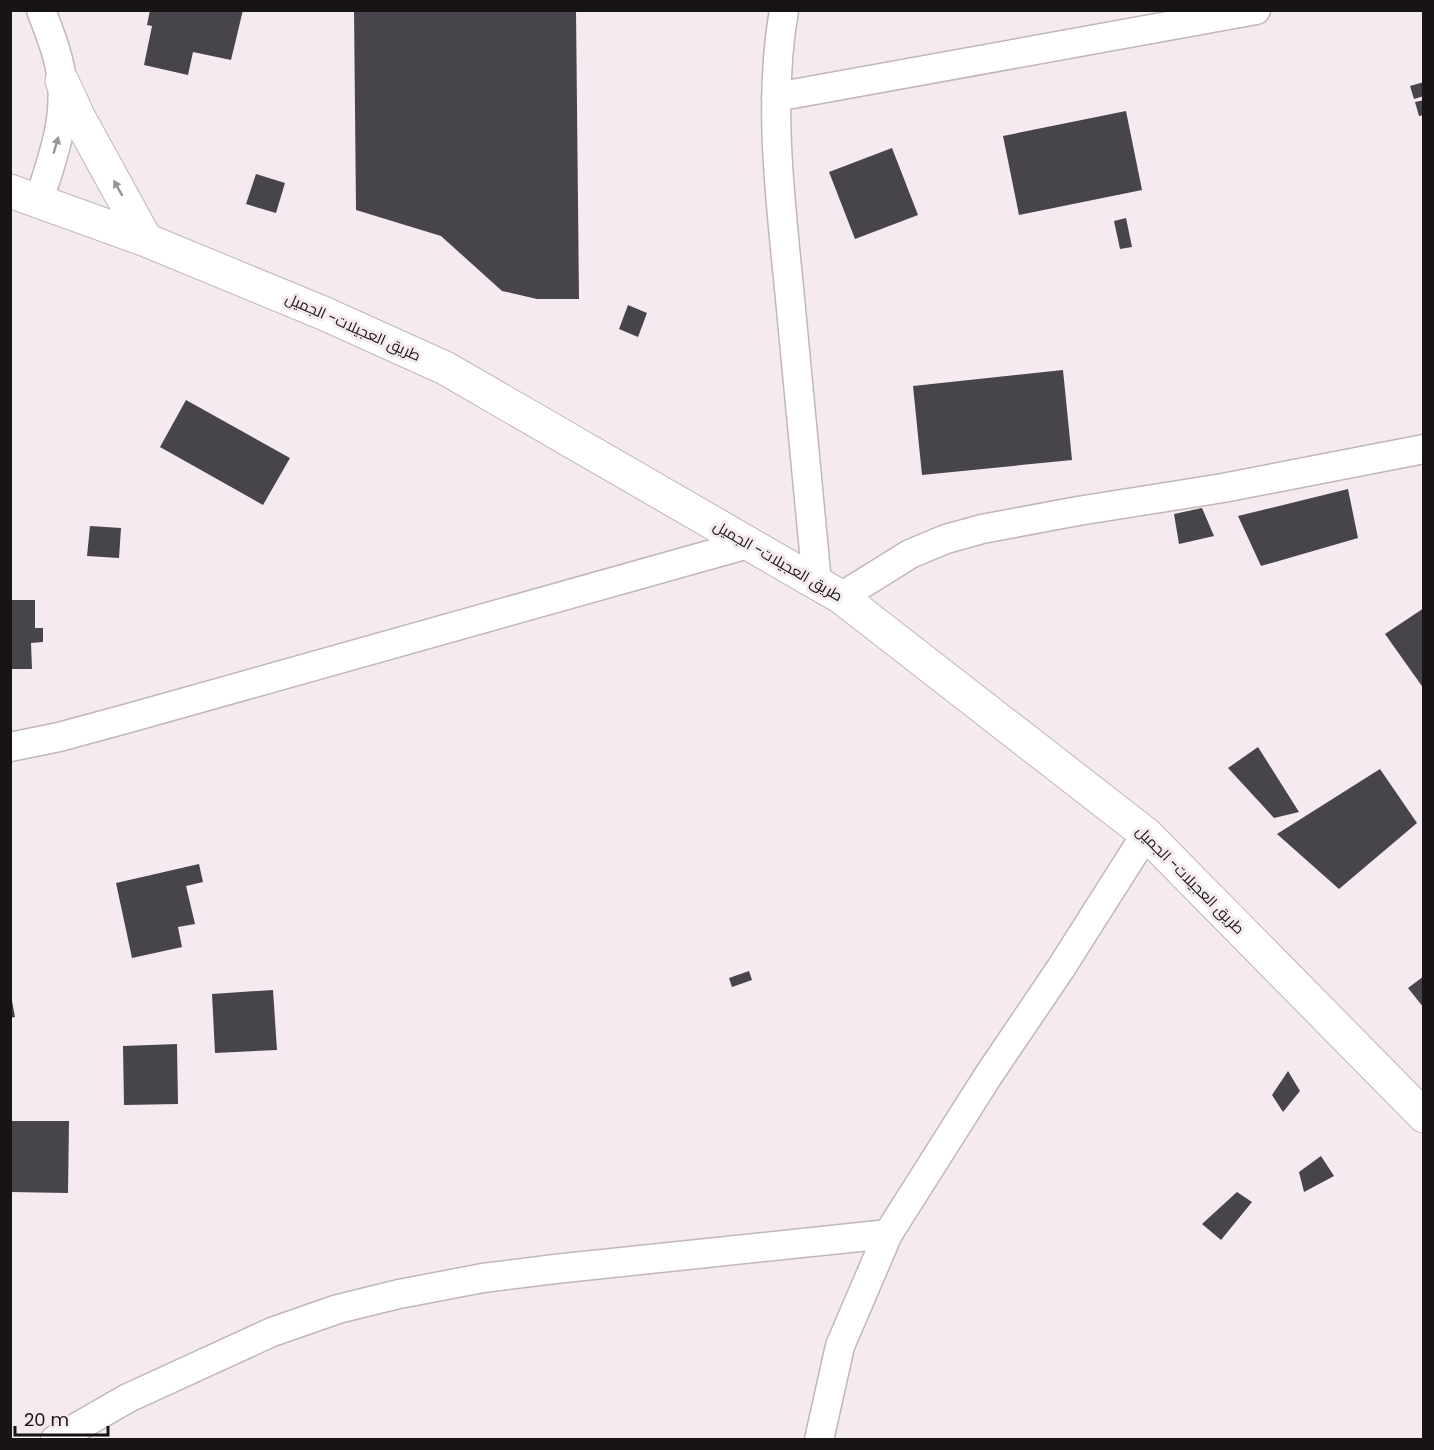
<svg xmlns="http://www.w3.org/2000/svg" width="1434" height="1450" font-family="Poppins,Cairo,sans-serif">
<style>
.building{fill:#48444c}
.lines{fill:none;stroke-linecap:round;stroke-linejoin:round}
.street-casing{stroke:#c0b6bc;stroke-width:31}
.primary-casing{stroke:#c0b6bc;stroke-width:35}
.street{stroke:#fff;stroke-width:28}
.primary{stroke:#fff;stroke-width:33}
.oneway{fill:#979596}
.labels{text-anchor:middle;stroke-width:6;stroke-linejoin:round;paint-order:stroke}
.street-label{font-size:15px;fill:#181416;stroke:#f5eaf0}
</style>
<rect width="100%" height="100%" fill="#f5eaf0"/>
<path class="building" d="M150 10H243L231 60 193 52 188 75 144 65 152 26 147 25Z
M354 10H576L579 299H537L502 291 441 236 356 210Z
M1424 82V96L1414 99 1410 86Z
M1424 100V115L1419 116 1415 102Z
M1126 111 1142 190 1019 215 1003 136Z
M892 148 918 215 855 239 829 172Z
M256 174 285 183 276 213 246 204Z
M1126 218 1132 247 1120 249 1114 221Z
M628 305 647 313 638 337 619 329Z
M1063 370 1072 460 922 475 913 386Z
M186 400 290 458 263 505 160 447Z
M1348 489 1358 538 1261 566 1238 516Z
M1202 508 1214 536 1179 544 1174 514Z
M90 526 121 528 119 558 87 556Z
M10 600H35V628H43V642L31 643 32 669H10Z
M1424 608V689L1385 634Z
M1258 747 1299 812 1274 818 1228 768Z
M1380 769 1417 823 1339 889 1277 834Z
M199 864 203 882 186 886 195 924 178 927 182 947 132 958 116 883Z
M749 971 752 980 732 987 729 978Z
M1424 976V1008L1408 988Z
M10 990 15 1017 10 1018Z
M273 990 277 1050 215 1053 212 994Z
M177 1044 178 1104 124 1105 123 1046Z
M1288 1071 1300 1091 1283 1112 1272 1095Z
M10 1121H69L68 1193 10 1192Z
M1321 1156 1334 1176 1304 1192 1299 1172Z
M1237 1192 1252 1202 1221 1240 1202 1224Z"/>
<g class="lines">
<defs>
<path id="street" d="M784 10C768 101 780 197 789 288 798 386 808 484 817 583
M776 97 1256 10
M39 201C51 162 66 124 62 82 60 58 50 34 41 10
M841 597 910 554 946 539 982 529 1078 511 1223 488 1424 449
M10 747 59 737 129 718 748 544
M55 1440 128 1398 272 1332 338 1309 399 1294 483 1278 555 1269 888 1234
M819 1440 840 1346 888 1234 988 1076 1061 968 1146 834"/>
<path id="primary" d="M62 81 79 118 146 240
M10 191 146 240 323 313 445 368 841 597 1146 834 1424 1116"/>
</defs>
<use href="#street" class="street-casing"/>
<use href="#primary" class="primary-casing"/>
<use href="#street" class="street"/>
<use href="#primary" class="primary"/>
</g>
<defs><path id="oneway-solid" d="M-6-.8H1V-3.2L6.5 0L1 3.2V.8H-6Z" transform="scale(1.5)"/></defs>
<g class="oneway">
<use href="#oneway-solid" transform="translate(56 145) rotate(-74)"/>
<use href="#oneway-solid" transform="translate(118 188) rotate(-119)"/>
</g>
<g class="labels">
<g class="street-label">
<text transform="translate(353 327) rotate(24)" y="5">طريق العجيلات- الجميل</text>
<text transform="translate(778 561) rotate(30)" y="5">طريق العجيلات- الجميل</text>
<text transform="translate(1190 880) rotate(45)" y="5">طريق العجيلات- الجميل</text>
</g>
</g>
<rect width="1434" height="1450" fill="none" stroke="#181416" stroke-width="24"/>
<path d="M15 1426v9h93v-9" fill="none" stroke="#181416" stroke-width="3"/>
<text x="24" y="1426" font-size="18" fill="#181416" stroke="#f5eaf0" stroke-width="4.5" paint-order="stroke">20 m</text>
</svg>
